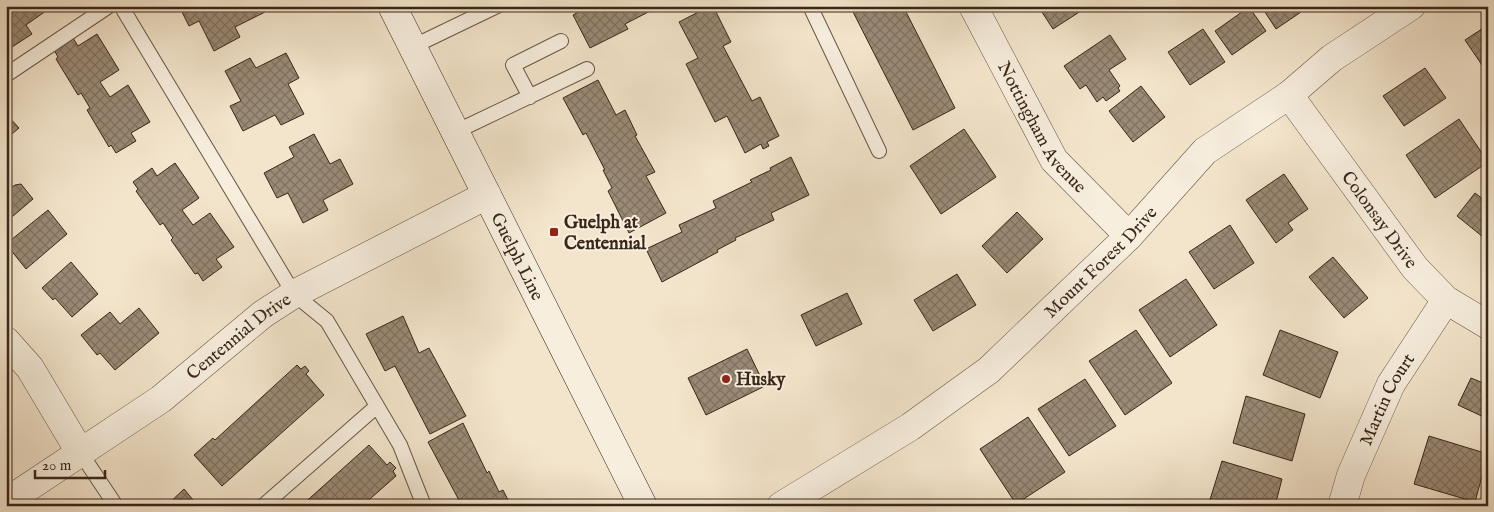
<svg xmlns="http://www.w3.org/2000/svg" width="1494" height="512" font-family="'IM FELL English',serif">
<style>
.building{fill:url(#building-cross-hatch);stroke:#392718}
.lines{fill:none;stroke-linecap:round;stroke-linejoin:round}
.service-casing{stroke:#685645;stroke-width:16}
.minor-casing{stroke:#685645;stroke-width:29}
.tertiary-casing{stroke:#685645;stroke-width:29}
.secondary-casing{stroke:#392718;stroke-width:29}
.service{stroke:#f7eede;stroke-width:14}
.minor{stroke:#f7eede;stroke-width:28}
.tertiary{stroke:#f7eede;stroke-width:28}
.secondary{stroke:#f7eede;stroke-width:28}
.poi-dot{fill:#8f2418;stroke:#f7eede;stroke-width:2}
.labels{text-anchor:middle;stroke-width:4;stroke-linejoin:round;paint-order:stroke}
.street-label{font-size:18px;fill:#392718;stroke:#f7eede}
.poi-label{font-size:18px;font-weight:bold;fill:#392718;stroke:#f7eede;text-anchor:start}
</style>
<defs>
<pattern id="building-cross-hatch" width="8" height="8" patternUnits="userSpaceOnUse" patternTransform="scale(1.25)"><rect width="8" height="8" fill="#9a8a76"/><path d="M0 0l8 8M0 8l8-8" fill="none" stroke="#7f7160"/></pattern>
</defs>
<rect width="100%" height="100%" fill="#f3e5cc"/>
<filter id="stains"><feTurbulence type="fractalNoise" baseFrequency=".004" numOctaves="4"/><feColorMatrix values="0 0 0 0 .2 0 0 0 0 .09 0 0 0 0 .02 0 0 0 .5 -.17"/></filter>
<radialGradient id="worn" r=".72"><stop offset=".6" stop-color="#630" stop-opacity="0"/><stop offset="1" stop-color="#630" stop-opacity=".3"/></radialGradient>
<path class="building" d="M6 6H53L26 25 32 34 9 49 6 46Z
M179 6H262L265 12 235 27 240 37 214 51 199 21 189 26Z
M590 6H660L625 24 628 29 590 48 573 15Z
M710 6H713L731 42 723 46 752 101 760 97 779 136 767 142 769 146 763 149 761 144 745 153 727 116 715 122 686 64 698 58 679 22Z
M850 6H903L955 108 913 130Z
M1038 6H1082L1084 9 1053 29Z
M1261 6H1301L1304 10 1276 29Z
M1249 7 1266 31 1232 55 1215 31Z
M1488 25V70L1486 71 1465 40Z
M1203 29 1225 62 1190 85 1168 52Z
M97 34 119 70 100 82 110 97 128 85 150 122 131 133 136 141 116 153 111 145 109 147 87 110 90 108 81 93 78 95 56 59 58 57 54 50 73 38 78 46Z
M1110 35 1126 59 1109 70 1120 86 1118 88 1120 91 1106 101 1103 97 1097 102 1086 85 1080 89 1064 66Z
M286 53 299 78 288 84 304 114 281 125 275 115 243 131 230 106 241 101 225 71 250 58 256 68Z
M1425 68 1446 98 1404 126 1383 96Z
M598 80 616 115 625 110 637 135 635 136 655 172 646 176 666 213 629 233 608 191 612 188 603 170H605L586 133 583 135 563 98Z
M1141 86 1165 117 1133 142 1109 111Z
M8 116 19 128 6 139V118Z
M1459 119 1488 162 1435 198 1406 155Z
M964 129 996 177 941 214 910 166Z
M314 134 330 164 340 159 353 184 323 200 328 210 303 223 288 193 277 198 264 173 294 157 289 147Z
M791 157 809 195 771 213 774 220 735 238 736 240 717 250 718 252 662 282 646 249 682 232 679 225 716 208 713 201 752 182 750 180 771 170 770 168Z
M175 163 199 198 182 210 193 225 210 213 234 247 216 259 222 267 203 281 198 273 195 274 171 240 173 238 163 223 160 225 136 191 138 189 133 182 152 168 157 176Z
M1284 174 1308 209 1288 223 1293 230 1276 243 1246 200Z
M21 184 33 199 6 222V191L15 185Z
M1475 193 1488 203V241L1457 216Z
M48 210 67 234 26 269 6 244Z
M1017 212 1043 239 1007 273 982 246Z
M1230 225 1254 263 1214 289 1189 252Z
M1333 257 1368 298 1344 318 1309 277Z
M71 262 98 294 72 317 55 298 53 300 42 288Z
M957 274 976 305 933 331 914 300Z
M1186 279 1217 325 1170 357 1139 310Z
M847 293 862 324 816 346 801 315Z
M139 308 159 333 115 370 100 353 97 355 81 335 110 312 120 324Z
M403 316 419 353 429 348 466 416 430 434 395 366 385 371 366 334Z
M1136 330 1172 383 1125 415 1089 361Z
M1280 330 1338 352 1320 398 1263 375Z
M747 349 765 386 706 415 688 378Z
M297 365 301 369 305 366 309 371 306 374 324 395 222 486 194 455 213 438 215 440Z
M1471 378 1488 385V419L1458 405Z
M1085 379 1116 426 1069 456 1038 409Z
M1246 396 1305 414 1292 461 1233 443Z
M1028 417 1065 472 1016 504 980 449Z
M463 423 487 473 489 471 499 492 503 490 511 506H462L428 442Z
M1429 436 1488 454 1475 502 1414 484Z
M369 445 387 465 390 462 396 468 393 471 396 476 362 506H301Z
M1222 461 1282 479 1275 506H1208Z
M184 489 198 506H166Z"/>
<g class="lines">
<defs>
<path id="service" d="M121 6 294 294 327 321 400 445 424 506
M810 6 879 151
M412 47 497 6
M6 75 109 6
M530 97 513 65 561 41
M455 132 587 69
M80 452 116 506
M263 506 377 406"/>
<g id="minor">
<path id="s1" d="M973 6 1054 160 1129 236"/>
<path id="s2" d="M1289 95 1415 268 1446 300 1488 325"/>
<path d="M6 341 30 368 80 452"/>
<path id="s3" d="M781 506 910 427 989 370 1129 236 1205 151 1289 95 1332 58 1411 6"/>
<path id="s4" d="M1342 506 1351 475 1391 384 1446 300"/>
</g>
<g id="tertiary">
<path id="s5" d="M6 502 161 399 263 314 294 294 487 195"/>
</g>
<g id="secondary">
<path id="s6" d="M392 6 643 506"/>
</g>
</defs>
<use href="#service" class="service-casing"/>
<use href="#minor" class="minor-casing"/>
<use href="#tertiary" class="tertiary-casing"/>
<use href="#secondary" class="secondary-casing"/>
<use href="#service" class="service"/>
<use href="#minor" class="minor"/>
<use href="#tertiary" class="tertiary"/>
<use href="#secondary" class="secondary"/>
</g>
<g class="poi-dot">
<rect x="549" y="227" width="10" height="10" rx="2.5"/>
<circle cx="726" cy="379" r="5"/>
</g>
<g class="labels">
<g class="street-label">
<text dy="6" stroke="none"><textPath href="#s1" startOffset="140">Nottingham Avenue</textPath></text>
<text dy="6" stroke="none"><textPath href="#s2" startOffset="154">Colonsay Drive</textPath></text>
<text dy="6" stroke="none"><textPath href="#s6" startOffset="280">Guelph Line</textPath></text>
<text dy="6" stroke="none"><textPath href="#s3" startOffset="404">Mount Forest Drive</textPath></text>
<text dy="6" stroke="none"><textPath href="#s5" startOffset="286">Centennial Drive</textPath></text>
<text dy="6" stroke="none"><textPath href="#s4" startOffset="116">Martin Court</textPath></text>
</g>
<g class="poi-label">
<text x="564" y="228">Guelph at<tspan x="564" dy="21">Centennial</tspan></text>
<text x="736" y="385">Husky</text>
</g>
</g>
<rect width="1494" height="512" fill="none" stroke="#f3e5cc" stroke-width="25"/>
<rect x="8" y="8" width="1479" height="497" fill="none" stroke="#392718" stroke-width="2.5"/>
<rect x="12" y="12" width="1469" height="487" fill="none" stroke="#392718"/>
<path d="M35 470v8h70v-8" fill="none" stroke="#392718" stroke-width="2.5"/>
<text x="42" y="470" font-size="15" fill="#392718" stroke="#f7eede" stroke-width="4" paint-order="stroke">20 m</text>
<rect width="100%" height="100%" filter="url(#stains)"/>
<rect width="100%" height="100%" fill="url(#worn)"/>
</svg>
